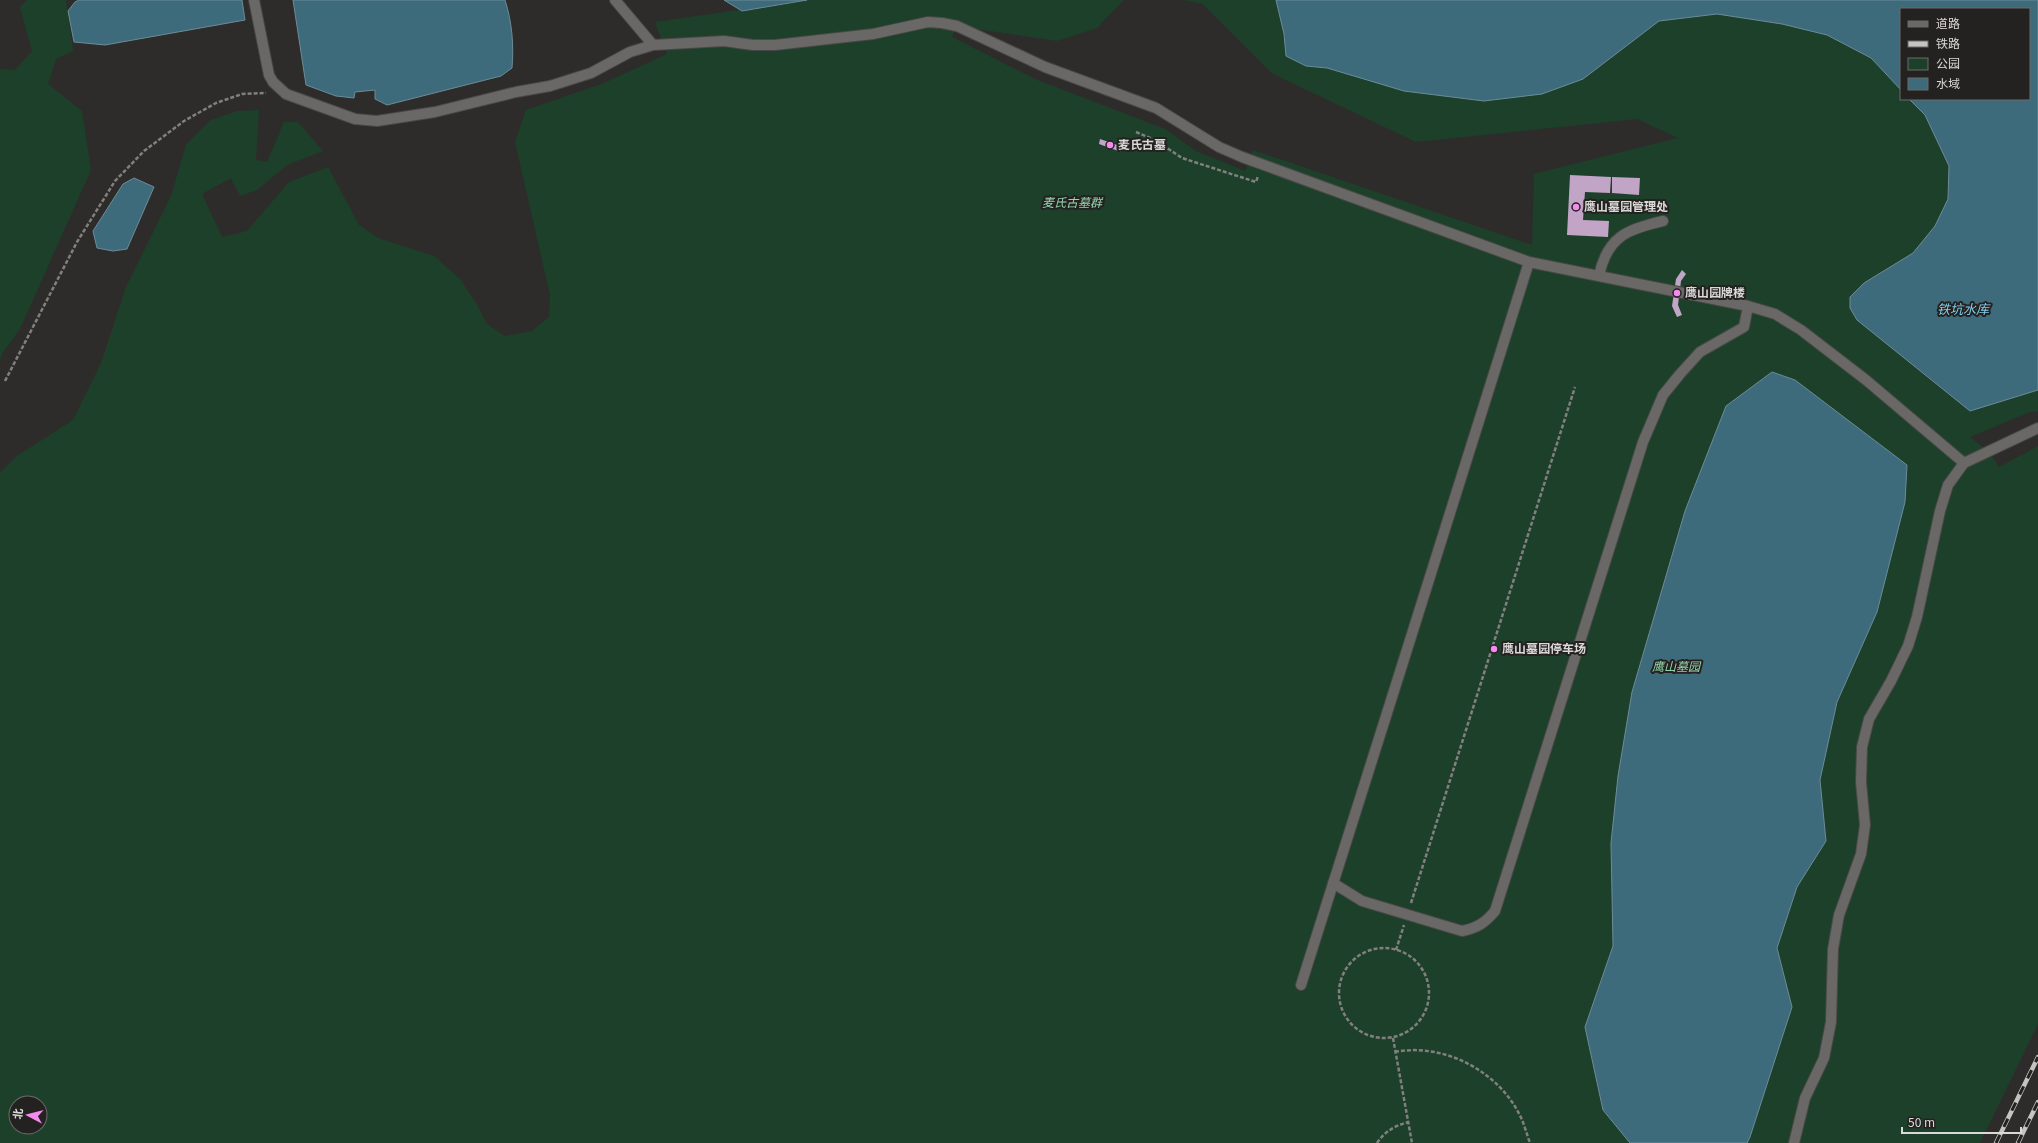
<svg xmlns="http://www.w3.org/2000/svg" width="2038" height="1143" font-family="Georgia,'Noto Sans SC',serif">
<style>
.green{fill:#1c402a;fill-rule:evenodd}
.water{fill:#3d6b7c;stroke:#6c8c98}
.building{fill:#c2a4c6}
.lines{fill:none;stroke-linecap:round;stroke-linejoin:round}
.minor-casing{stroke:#494846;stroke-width:12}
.path{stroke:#82807e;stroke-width:2.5;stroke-dasharray:4 2;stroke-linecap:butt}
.minor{stroke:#6a6866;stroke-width:10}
.rail-casing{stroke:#c6c4c3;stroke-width:4.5}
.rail{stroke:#242221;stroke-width:3;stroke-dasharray:9;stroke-linecap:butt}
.poi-dot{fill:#f689ed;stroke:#242221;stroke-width:1.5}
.labels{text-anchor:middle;stroke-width:4;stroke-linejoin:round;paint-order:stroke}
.poi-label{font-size:12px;font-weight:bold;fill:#dbd9d8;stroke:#242221;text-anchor:start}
.park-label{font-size:12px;font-style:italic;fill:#97d7ad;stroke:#242221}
.water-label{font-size:13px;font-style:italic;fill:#81cfed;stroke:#242221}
</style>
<rect width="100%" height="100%" fill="#2e2c2a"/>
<path class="green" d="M27 0H66L73 51 56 59 48 84 82 111 91 170 20 329 3 352 0 360V69L15 70 32 51 20 7Z
M807 0H1124L1097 28 1057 41 957 26 952 37 1035 79 1165 129 1196 151 1245 171 1253 150 1532 245 1534 174 1678 138 1637 119 1416 142 1273 74 1203 4 1184 0H1276L1284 34 1286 56 1306 66 1327 68 1624 47 1659 21 1717 14 1782 24 1827 35 1871 58 1901 90V99H1909L1925 115 1949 166 1948 199 1935 226 1913 253 1864 283 2035 390H2038V411L2030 412 1970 437 1989 452 1999 467 2038 446V1024L1980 1143H0V473L17 456 73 420 101 363 126 287 171 196 186 145 211 120 237 111 259 110 256 160 267 162 284 122H298L323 151 287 165 257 190 240 196 231 178 202 194 222 237 247 231 289 182 328 167 359 225 378 238 434 256 460 279 476 303 487 324 505 336 532 331 549 317 550 295 515 142 526 110 604 83 667 54 655 22ZM16 1103H40V1127H16Z"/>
<path class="water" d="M79 0H242L245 20 105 45 74 42 68 11 75 2Z
M293 0H505C512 22 514 45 512 68L501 76 387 105 375 99V90L355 92 354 98 336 96 306 85Z
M724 0H807L742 11Z
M1276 0H2038V390L1970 411 1857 320 1850 308V297L1864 283 1913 253 1935 226 1948 199 1949 166 1925 115 1909 99H2029V9H1901V90L1871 58 1827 35 1782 24 1717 14 1659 21 1583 79 1542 94 1484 101 1404 91 1327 68 1306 66 1286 56 1284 34Z
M134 178 154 187 127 249 113 251 97 248 93 231 123 184Z
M1772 372 1795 380 1907 465 1905 502 1877 612 1837 702 1820 780 1826 841 1797 887 1777 948 1792 1007 1750 1137 1747 1143H1630L1603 1110 1585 1027 1613 946 1611 843 1618 776 1632 692 1685 511 1726 406Z"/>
<path class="building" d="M1100 139 1123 147 1121 152 1099 144Z
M1570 175 1611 177 1610 193 1585 192 1583 220 1609 221 1608 237 1567 235Z
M1612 177 1640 178 1639 195 1612 193Z
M1682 270 1686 274 1681 281 1678 305 1682 315 1677 317 1672 306 1676 279Z"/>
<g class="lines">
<defs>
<path id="minor" d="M254 0 269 75 273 82 286 94 355 119 377 121 435 112 516 92 550 86 591 73 630 52 653 45 724 41 753 45H775L873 34 928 22 942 23 957 26 1045 67 1156 108 1219 147 1242 157 1529 262 1748 306 1775 314 1801 330 1866 380 1964 463 2038 428
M615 0 653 45
M1599 276C1607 237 1627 229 1663 221
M1333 883 1362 901 1462 931C1477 928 1485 923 1495 911L1643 442 1663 395 1680 374 1700 352 1744 327 1748 306
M1301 985C1376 744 1455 503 1529 262
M1794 1143 1805 1098 1824 1058 1831 1022 1833 949 1839 915 1861 854 1865 825 1861 782 1862 747 1869 719 1891 681 1908 646 1917 617 1940 511 1948 485 1964 463"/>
</defs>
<use href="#minor" class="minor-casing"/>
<path class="path" d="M1136 132 1155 140 1182 158 1256 182 1258 176
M5 381 77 242 115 181 144 151 184 121 216 103 242 94 266 93
M1411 903 1575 387
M1339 993a45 45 0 1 1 90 0a45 45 0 1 1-90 0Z
M1396 950 1404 925
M1393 1038 1412 1143
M1395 1052C1445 1042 1502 1073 1522 1120 1525 1127 1527 1135 1530 1143
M1377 1143C1385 1131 1395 1126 1408 1122"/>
<use href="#minor" class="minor"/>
<defs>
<path id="rail" d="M1996 1143 2038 1057
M2018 1143 2038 1102"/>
</defs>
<use href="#rail" class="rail-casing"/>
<use href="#rail" class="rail"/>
</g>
<g class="poi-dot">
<circle cx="1110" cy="145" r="4"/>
<circle cx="1576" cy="207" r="4"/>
<circle cx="1677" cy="293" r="4"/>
<circle cx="1494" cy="649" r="4"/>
</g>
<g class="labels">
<g class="poi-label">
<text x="1118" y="149">麦氏古墓</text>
<text x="1584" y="211">鹰山墓园管理处</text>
<text x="1685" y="297">鹰山园牌楼</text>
<text x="1502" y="653">鹰山墓园停车场</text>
</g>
<g class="park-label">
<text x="1072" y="207">麦氏古墓群</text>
<text x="1676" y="671">鹰山墓园</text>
</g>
<g class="water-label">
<text x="1963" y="314">铁坑水库</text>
</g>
</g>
<rect x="1900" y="8" width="130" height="92" fill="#242221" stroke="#6d6b6a"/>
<rect x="1908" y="21" width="20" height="6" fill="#6a6866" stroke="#6d6b6a"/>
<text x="1936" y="28" font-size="12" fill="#dbd9d8">道路</text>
<rect x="1908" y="41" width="20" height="6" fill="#c6c4c3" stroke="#6d6b6a"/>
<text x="1936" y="48" font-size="12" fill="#dbd9d8">铁路</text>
<rect x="1908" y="58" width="20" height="12" fill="#1c402a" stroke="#6d6b6a"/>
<text x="1936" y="68" font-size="12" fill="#dbd9d8">公园</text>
<rect x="1908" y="78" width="20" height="12" fill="#3d6b7c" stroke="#6d6b6a"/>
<text x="1936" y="88" font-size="12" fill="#dbd9d8">水域</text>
<g transform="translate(28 1115) rotate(277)"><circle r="19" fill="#242221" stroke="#6d6b6a"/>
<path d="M0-3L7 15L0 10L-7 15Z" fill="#f689ed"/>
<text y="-6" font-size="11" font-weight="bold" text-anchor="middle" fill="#dbd9d8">北</text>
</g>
<path d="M1902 1127v6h119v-6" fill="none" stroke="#dbd9d8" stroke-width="2"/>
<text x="1908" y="1127" font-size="12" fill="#dbd9d8" stroke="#242221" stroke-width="3" paint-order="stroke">50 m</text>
</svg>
